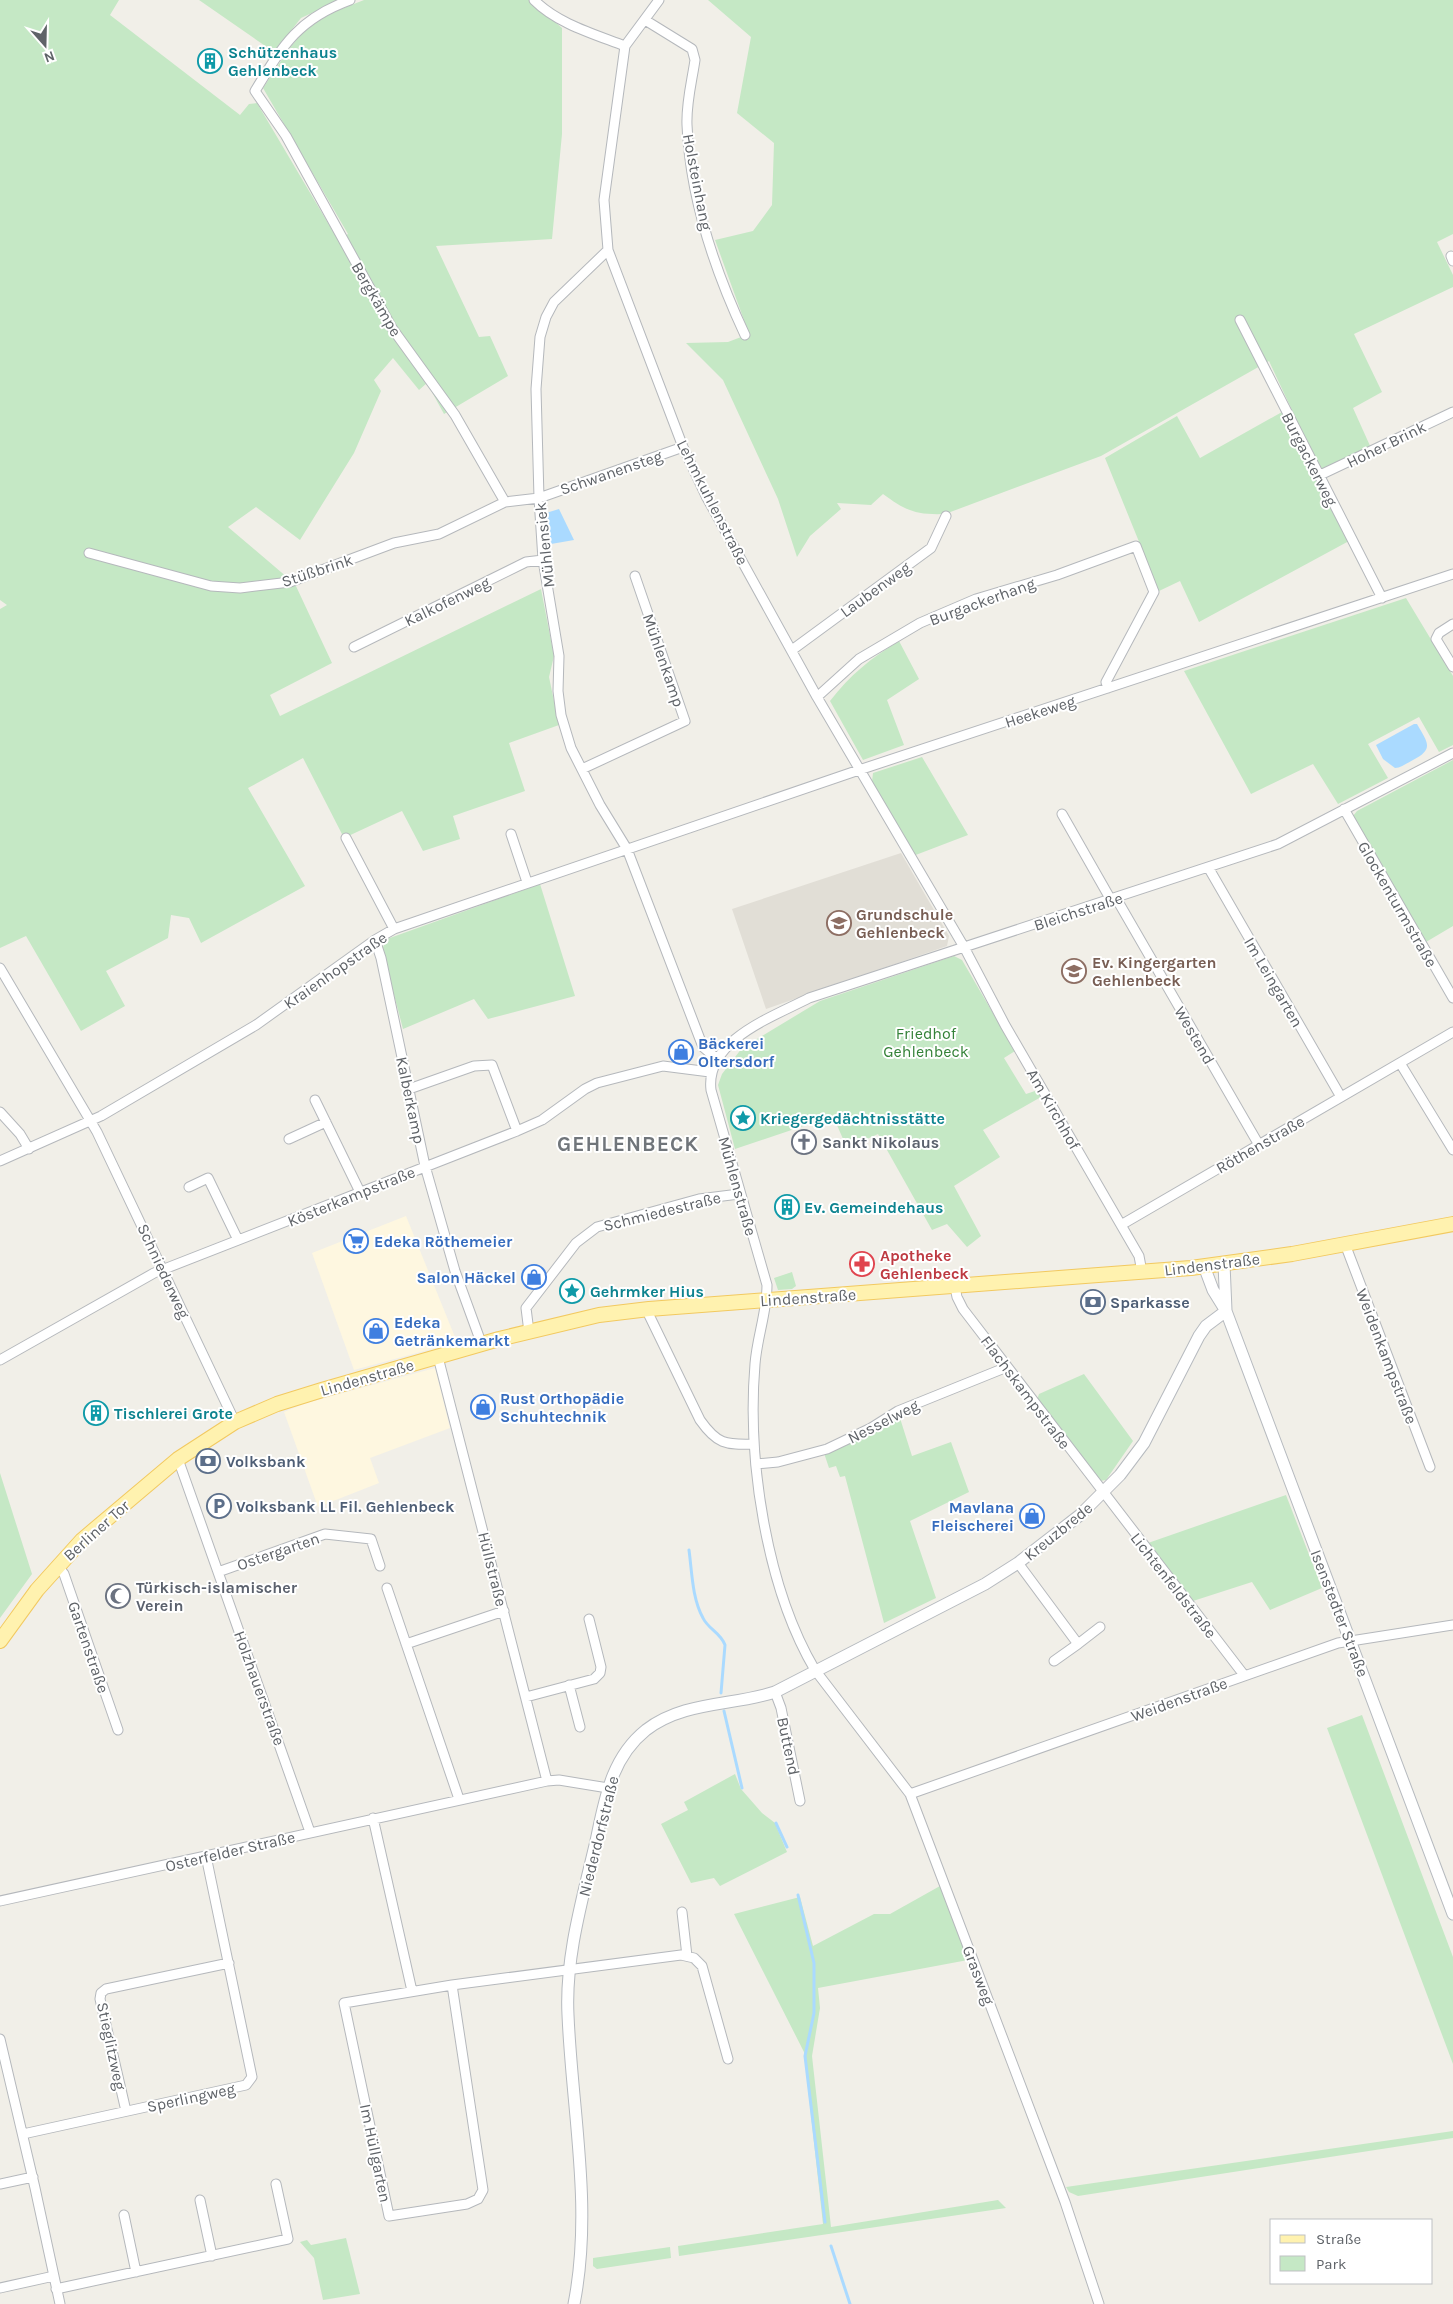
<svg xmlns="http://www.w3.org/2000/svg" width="1453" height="2304" font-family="Karla,sans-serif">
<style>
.commercial{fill:#fef7e0}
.education{fill:#e1ded6}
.green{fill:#c5e8c5}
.water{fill:#aadaff}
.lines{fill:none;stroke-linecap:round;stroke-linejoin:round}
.stream{stroke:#aadaff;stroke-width:3}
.street-casing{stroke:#b5b8bc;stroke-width:11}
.secondary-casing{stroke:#b6babf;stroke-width:13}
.primary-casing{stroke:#f2c960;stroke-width:16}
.street{stroke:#fff;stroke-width:9}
.secondary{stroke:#fff;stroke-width:11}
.primary{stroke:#fff2af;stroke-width:14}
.labels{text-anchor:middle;stroke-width:4;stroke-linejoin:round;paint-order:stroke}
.culture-label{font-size:16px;font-weight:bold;fill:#0d838f;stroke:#fff;text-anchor:start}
.street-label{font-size:16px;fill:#5f6368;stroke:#fff}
.education-label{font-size:16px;font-weight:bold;fill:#785e54;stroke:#fff;text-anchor:start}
.park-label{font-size:16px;fill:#348238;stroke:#fff}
.shop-label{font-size:16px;font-weight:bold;fill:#366cbe;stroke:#fff;text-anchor:start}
.worship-label{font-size:16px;font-weight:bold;fill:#5b616d;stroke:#fff;text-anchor:start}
.health-label{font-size:16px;font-weight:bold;fill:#be3a42;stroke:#fff;text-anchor:start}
.service-label{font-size:16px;font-weight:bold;fill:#4e5e75;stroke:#fff;text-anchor:start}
.district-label{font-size:21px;font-weight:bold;letter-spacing:1px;fill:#70757a;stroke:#fff}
</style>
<rect width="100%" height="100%" fill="#f1efe8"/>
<path class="commercial" d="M406 1216 457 1342 354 1370 312 1253Z
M435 1368 450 1428 370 1458 379 1483 318 1507 284 1412 306 1403Z"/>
<path class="education" d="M901 853 949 936 947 946 766 1009 732 909Z"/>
<path class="green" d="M0 0H119L110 15 240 115 249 104 257 103 338 240 348 234 263 88 288 50 308 26 336 11 364 0H530L562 28V134L552 239 436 246 479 337 490 336 508 376 444 414 427 383 419 390 393 358 374 380 381 391 354 453 300 540 256 507 228 527 295 584 332 663 270 695 280 716 541 589 554 656 549 677 559 725 509 743 525 791 453 816 460 839 423 851 402 811 344 838 303 758 248 788 305 886 201 943 189 918 171 915 168 938 106 971 125 1006 81 1031 26 936 0 948V609L7 605 0 600Z
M199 0H340L301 18 274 52Z
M708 0H1453V234L1437 242 1453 275V287L1354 334 1382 392 1353 408 1371 448 1321 472 1269 361 1101 456 945 514C916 515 906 511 883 494L871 505 837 503 841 509 810 536 797 557 778 499 723 380 686 343 728 342 749 334 715 240 753 231 772 205 774 143 737 113 751 37Z
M1282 412 1349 541 1199 622 1180 581 1159 591 1105 458 1177 416 1200 458Z
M1406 598 1453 676V745L1439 752 1419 717 1368 744 1388 778 1338 804 1313 764 1251 794 1184 671Z
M899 641 919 679 887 700 904 745 863 760 830 701C850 675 871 658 899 641Z
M922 757 968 835 913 856 872 782 873 773Z
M1453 760V926L1426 942 1353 816 1357 811Z
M540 884 575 996 488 1019 474 999 403 1029 382 949 387 939Z
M954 956 962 960 1015 1051 1004 1058 1026 1094 1038 1090 1041 1097 983 1130 1000 1157 954 1186 981 1236 967 1247 947 1224 932 1230 878 1134 847 1148 833 1116 735 1149 718 1085 722 1074 742 1048 820 1001Z
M792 1272 796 1286 792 1289 778 1290 774 1278Z
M1084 1374 1133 1441 1106 1480 1100 1481 1037 1400 1039 1394Z
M899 1415 912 1456 951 1442 969 1492 910 1521 936 1598 884 1623 845 1476 840 1477 836 1466 829 1468 824 1453 873 1432Z
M0 1473 32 1574 0 1618Z
M1286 1495 1322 1588 1270 1610 1252 1582 1193 1601 1148 1543Z
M1362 1715 1453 1957V2064L1327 1728Z
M735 1774 741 1789 762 1813 775 1823 787 1852 720 1886 714 1878 691 1883 661 1824 688 1810 684 1802Z
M940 1886 968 1960 818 1988 820 2008 812 2056 831 2227 998 2200 1006 2208 679 2256 678 2246 823 2224 804 2052 734 1914 800 1897 813 1946 874 1914H890Z
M1453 2131V2138L1078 2196 1069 2192 1066 2187Z
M346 2238 360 2294 323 2300 314 2258 300 2242 307 2240 311 2245Z
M670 2247 671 2258 597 2269 593 2266V2258Z"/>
<path class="water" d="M559 509 574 540 551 544 546 513Z
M1414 724H1417C1427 742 1435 749 1413 760 1407 763 1401 768 1395 768L1383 759 1376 745Z"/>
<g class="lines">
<path class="stream" d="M689 1550C692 1572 692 1598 703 1618 708 1629 721 1633 725 1645L721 1693
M724 1711 742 1788
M776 1823 787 1847
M798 1895 814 1963V2013L805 2056 825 2222
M831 2246 850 2304"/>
<defs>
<path id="street" d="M350 0C298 19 283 45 255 91L286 136 392 328 455 415 505 502
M534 0C558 24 594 34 625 46
M659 0 625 46 604 200 608 250 683 447 706 496 817 697 964 947 1005 1025 1139 1256 1142 1272
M645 20 692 49 695 60C692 81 686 103 687 125 690 196 715 271 745 335
M608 250 554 302 546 317 540 337 536 389 539 498 543 560 559 656 558 691 561 715 571 748 600 805 627 849 703 1047 716 1058
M1451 256 1453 261
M1240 320 1382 598
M1318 476 1453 412
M89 553 211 586 240 588 290 582 394 543 439 534 505 502 539 498 683 447
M1453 624 1439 633 1436 639 1453 667
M354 647 526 562 543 560
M792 650 931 548 946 516
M817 697 859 659 920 623 976 599 1057 575 1136 546 1154 592 1106 682 1108 688
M582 769 685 721 635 576
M1344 809 1453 998
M1062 814 1111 900
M511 834 527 882
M346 838 394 929
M1208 867 1341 1097
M1116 898 1259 1145
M375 940 381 958 425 1166 455 1271 482 1345
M0 968 97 1132 235 1422
M1400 1063 1453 1150
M409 1089 474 1066 492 1065 517 1131
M315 1100 360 1192
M0 1112 20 1134 29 1149
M289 1139 326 1122
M0 1161 101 1116 256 1025 375 940 394 929 859 770 1453 574
M189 1187 208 1178 238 1240
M1121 1225 1453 1032
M1345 1244 1430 1467
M955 1287 957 1297 963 1309 1244 1675
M649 1309V1315L700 1420C717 1444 725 1445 754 1444
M529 1332 526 1308 576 1243 597 1227 699 1199 739 1194
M438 1357 547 1781
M0 1360 154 1273 517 1131 542 1120 585 1089 597 1083 663 1066 710 1072
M178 1459 310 1832
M756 1464 778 1462 827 1449 871 1428 898 1411 1007 1367
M1018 1563 1078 1644 1100 1627
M57 1565 64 1574 118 1730
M218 1572 325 1534 371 1539 380 1566
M387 1588 459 1799
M406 1644 504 1611
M1054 1661 1078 1644
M569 1685 580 1727
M775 1692 781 1708 800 1801
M526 1697 594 1679 600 1673 601 1667 589 1619
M910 1794 1338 1643 1453 1625
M373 1818 412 1991
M0 1901 547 1781 559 1780 608 1788
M682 1912 687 1956
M452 1985 483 2190 478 2199 467 2204 389 2216 344 2003 452 1985 681 1955 694 1958 702 1966 728 2059
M0 2039 35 2188 60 2304
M126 2111 100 1999 101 1993 106 1989 229 1963
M23 2134 246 2085 252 2077 206 1856
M0 2184 33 2177
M200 2200 212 2256
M124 2215 136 2272
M0 2288 54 2276
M56 2289 288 2239 276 2184
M1099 2304 1065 2202 910 1794 815 1670C766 1587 747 1459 755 1364 757 1337 767 1312 767 1285L711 1090C705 1040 773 1017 809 998L1278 844 1453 753"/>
<path id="secondary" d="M1224 1264 1226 1310
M1204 1266 1213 1290 1226 1311 1453 1914
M574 2304C593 2208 572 2112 568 2015 565 1957 583 1897 596 1841 605 1799 611 1758 646 1730 684 1701 732 1706 775 1692L985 1584 1018 1563 1080 1515 1120 1475 1144 1443 1199 1336 1206 1326 1226 1311"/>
<path id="primary" d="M0 1641 37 1590 82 1540 178 1459 235 1422 277 1404 322 1390 499 1339 599 1315 649 1309 1191 1268 1292 1254 1453 1224"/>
</defs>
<use href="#street" class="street-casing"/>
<use href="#secondary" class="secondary-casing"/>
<use href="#primary" class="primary-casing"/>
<use href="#street" class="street"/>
<use href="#secondary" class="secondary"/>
<use href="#primary" class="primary"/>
</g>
<defs>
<symbol id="building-ring" viewBox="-11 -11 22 22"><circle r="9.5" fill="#fff" stroke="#0f9aa8" stroke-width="1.5"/><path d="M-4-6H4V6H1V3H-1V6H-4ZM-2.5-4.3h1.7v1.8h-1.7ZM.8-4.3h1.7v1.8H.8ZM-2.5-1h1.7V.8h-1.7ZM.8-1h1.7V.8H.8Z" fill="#0f9aa8"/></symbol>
<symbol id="school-ring" viewBox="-11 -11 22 22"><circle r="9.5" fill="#fff" stroke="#8d6e63" stroke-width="1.5"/><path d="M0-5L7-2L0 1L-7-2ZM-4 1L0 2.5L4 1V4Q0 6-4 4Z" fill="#8d6e63"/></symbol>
<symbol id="shop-ring" viewBox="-11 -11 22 22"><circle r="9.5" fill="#fff" stroke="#3f7fe0" stroke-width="1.5"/><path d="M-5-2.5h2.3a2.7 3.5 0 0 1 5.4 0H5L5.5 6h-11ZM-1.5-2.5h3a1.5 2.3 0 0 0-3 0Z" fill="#3f7fe0"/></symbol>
<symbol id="sight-ring" viewBox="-11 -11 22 22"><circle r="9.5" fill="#fff" stroke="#0f9aa8" stroke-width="1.5"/><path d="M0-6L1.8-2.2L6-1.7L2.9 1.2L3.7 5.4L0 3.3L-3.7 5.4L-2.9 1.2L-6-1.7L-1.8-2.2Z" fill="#0f9aa8"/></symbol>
<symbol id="church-ring" viewBox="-11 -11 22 22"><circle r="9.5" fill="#fff" stroke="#6b7280" stroke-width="1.5"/><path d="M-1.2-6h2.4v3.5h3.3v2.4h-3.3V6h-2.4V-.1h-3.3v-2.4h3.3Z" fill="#6b7280"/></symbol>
<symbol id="supermarket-ring" viewBox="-11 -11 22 22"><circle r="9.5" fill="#fff" stroke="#3f7fe0" stroke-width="1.5"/><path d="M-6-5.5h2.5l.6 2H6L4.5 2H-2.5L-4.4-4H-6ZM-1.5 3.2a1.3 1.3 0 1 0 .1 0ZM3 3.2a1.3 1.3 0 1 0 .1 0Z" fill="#3f7fe0"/></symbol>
<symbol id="pharmacy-ring" viewBox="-11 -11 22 22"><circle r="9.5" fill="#fff" stroke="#e0444e" stroke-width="1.5"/><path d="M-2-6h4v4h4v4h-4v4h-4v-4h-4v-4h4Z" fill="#e0444e"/></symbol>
<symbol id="bank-ring" viewBox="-11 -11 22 22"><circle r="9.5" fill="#fff" stroke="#5c6f8a" stroke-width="1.5"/><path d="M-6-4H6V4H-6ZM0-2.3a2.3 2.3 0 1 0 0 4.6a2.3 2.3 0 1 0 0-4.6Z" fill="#5c6f8a"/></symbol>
<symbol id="parking-ring" viewBox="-11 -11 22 22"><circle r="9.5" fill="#fff" stroke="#5c6f8a" stroke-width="1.5"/><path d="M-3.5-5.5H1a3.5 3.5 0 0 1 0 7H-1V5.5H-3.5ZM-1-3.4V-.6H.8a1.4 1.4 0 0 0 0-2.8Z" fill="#5c6f8a"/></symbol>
<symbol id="mosque-ring" viewBox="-11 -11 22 22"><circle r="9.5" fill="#fff" stroke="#6b7280" stroke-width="1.5"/><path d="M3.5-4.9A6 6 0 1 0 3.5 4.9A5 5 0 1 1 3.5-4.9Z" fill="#6b7280"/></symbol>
</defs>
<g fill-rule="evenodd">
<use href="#building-ring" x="196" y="47" width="28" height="28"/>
<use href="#school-ring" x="825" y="909" width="28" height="28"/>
<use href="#school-ring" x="1060" y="957" width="28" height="28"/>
<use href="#shop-ring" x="667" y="1038" width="28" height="28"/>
<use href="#sight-ring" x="729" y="1104" width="28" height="28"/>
<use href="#church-ring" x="790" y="1128" width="28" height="28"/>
<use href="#building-ring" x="773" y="1193" width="28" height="28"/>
<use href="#supermarket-ring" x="342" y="1227" width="28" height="28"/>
<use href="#pharmacy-ring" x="848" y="1250" width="28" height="28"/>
<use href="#shop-ring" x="520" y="1263" width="28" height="28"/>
<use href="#sight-ring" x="558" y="1277" width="28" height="28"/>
<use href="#bank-ring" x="1079" y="1288" width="28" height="28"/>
<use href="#shop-ring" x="362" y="1317" width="28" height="28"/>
<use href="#shop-ring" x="469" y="1393" width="28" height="28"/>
<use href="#building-ring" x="82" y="1399" width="28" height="28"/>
<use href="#bank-ring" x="194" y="1447" width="28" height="28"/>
<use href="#parking-ring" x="205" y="1492" width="28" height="28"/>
<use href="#shop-ring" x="1018" y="1502" width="28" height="28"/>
<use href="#mosque-ring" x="104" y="1582" width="28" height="28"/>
</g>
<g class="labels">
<g class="culture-label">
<text x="228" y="58">Schützenhaus<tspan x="228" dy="18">Gehlenbeck</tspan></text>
<text x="760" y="1124">Kriegergedächtnisstätte</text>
<text x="804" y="1213">Ev. Gemeindehaus</text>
<text x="590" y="1297">Gehrmker Hius</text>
<text x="114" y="1419">Tischlerei Grote</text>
</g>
<g class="street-label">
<text transform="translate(698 182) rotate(79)" y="6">Holsteinhang</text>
<text transform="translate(377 299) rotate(60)" y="6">Bergkämpe</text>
<text transform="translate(1386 444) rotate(-26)" y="6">Hoher Brink</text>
<text transform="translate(1310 459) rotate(63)" y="6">Burgackerweg</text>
<text transform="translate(611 472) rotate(-19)" y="6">Schwanensteg</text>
<text transform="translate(713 502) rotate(63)" y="6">Lehmkuhlenstraße</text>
<text transform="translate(544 545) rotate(-96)" y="6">Mühlensiek</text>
<text transform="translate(317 570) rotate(-18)" y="6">Stüßbrink</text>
<text transform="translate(875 589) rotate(-36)" y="6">Laubenweg</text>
<text transform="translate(447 601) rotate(-26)" y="6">Kalkofenweg</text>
<text transform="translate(982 601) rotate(-20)" y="6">Burgackerhang</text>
<text transform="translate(664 660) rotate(71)" y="6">Mühlenkamp</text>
<text transform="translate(1040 711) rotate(-18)" y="6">Heekeweg</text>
<text transform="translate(1398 904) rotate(60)" y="6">Glockenturmstraße</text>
<text transform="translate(1078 911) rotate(-18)" y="6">Bleichstraße</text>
<text transform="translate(335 970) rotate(-35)" y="6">Kraienhopstraße</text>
<text transform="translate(1274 982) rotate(60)" y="6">Im Leingarten</text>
<text transform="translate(1195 1035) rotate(60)" y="6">Westend</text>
<text transform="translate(411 1100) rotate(78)" y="6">Kalberkamp</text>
<text transform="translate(1054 1109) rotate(60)" y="6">Am Kirchhof</text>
<text transform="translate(1260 1144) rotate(-30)" y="6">Röthenstraße</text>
<text transform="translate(738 1186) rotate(74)" y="6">Mühlenstraße</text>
<text transform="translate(351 1196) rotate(-22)" y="6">Kösterkampstraße</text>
<text transform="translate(662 1211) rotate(-14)" y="6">Schmiedestraße</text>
<text transform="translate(1212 1264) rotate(-7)" y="6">Lindenstraße</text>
<text transform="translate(164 1271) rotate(65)" y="6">Schniederweg</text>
<text transform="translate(808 1297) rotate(-4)" y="6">Lindenstraße</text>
<text transform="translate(1387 1356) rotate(69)" y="6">Weidenkampstraße</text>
<text transform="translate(367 1377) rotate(-16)" y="6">Lindenstraße</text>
<text transform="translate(1026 1392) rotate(53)" y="6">Flachskampstraße</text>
<text transform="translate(883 1421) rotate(-27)" y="6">Nesselweg</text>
<text transform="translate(96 1530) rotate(-42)" y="6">Berliner Tor</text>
<text transform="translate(1058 1531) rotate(-39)" y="6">Kreuzbrede</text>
<text transform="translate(278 1551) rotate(-19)" y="6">Ostergarten</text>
<text transform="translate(493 1569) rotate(76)" y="6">Hüllstraße</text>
<text transform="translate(1174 1585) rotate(52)" y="6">Lichtenfeldstraße</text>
<text transform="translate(1340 1613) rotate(69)" y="6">Isenstedter Straße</text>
<text transform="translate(89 1647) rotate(71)" y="6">Gartenstraße</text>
<text transform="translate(260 1688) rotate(70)" y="6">Holzhauerstraße</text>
<text transform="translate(1179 1699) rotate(-20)" y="6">Weidenstraße</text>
<text transform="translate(789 1746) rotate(78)" y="6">Buttend</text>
<text transform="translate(598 1836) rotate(-76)" y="6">Niederdorfstraße</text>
<text transform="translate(230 1851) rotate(-13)" y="6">Osterfelder Straße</text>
<text transform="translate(979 1975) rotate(69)" y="6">Grasweg</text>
<text transform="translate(112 2046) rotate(78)" y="6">Stieglitzweg</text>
<text transform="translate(191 2097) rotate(-12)" y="6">Sperlingweg</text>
<text transform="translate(376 2153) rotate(78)" y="6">Im Hüllgarten</text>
</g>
<g class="education-label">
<text x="856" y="920">Grundschule<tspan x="856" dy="18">Gehlenbeck</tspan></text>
<text x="1092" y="968">Ev. Kingergarten<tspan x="1092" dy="18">Gehlenbeck</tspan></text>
</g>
<g class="park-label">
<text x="926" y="1039">Friedhof<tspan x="926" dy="18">Gehlenbeck</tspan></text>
</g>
<g class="shop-label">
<text x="698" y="1049">Bäckerei<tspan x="698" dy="18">Oltersdorf</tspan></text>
<text x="374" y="1247">Edeka Röthemeier</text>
<text x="516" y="1283" text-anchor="end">Salon Häckel</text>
<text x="394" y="1328">Edeka<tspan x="394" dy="18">Getränkemarkt</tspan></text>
<text x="500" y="1404">Rust Orthopädie<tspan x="500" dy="18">Schuhtechnik</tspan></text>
<text x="1014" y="1513" text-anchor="end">Mavlana<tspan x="1014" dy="18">Fleischerei</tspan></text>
</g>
<g class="worship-label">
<text x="822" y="1148">Sankt Nikolaus</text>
<text x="136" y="1593">Türkisch-islamischer<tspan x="136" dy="18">Verein</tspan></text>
</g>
<g class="health-label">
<text x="880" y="1261">Apotheke<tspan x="880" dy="18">Gehlenbeck</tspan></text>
</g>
<g class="service-label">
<text x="1110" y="1308">Sparkasse</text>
<text x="226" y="1467">Volksbank</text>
<text x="236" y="1512">Volksbank LL Fil. Gehlenbeck</text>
</g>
<g class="district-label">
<text x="628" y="1151">GEHLENBECK</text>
</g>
</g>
<rect x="1270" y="2219" width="162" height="65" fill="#ffffff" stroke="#bfc1c3"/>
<rect x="1280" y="2235" width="25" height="8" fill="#fff2af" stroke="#bfc1c3"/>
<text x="1316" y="2244" font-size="15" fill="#5f6368">Straße</text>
<rect x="1280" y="2256" width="25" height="15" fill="#c5e8c5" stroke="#bfc1c3"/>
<text x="1316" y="2269" font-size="15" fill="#5f6368">Park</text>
<g transform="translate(45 45) rotate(160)" stroke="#ffffff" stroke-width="4" paint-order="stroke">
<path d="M0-4L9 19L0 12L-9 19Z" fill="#5f6368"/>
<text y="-8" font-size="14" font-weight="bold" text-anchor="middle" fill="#5f6368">N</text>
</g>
</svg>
